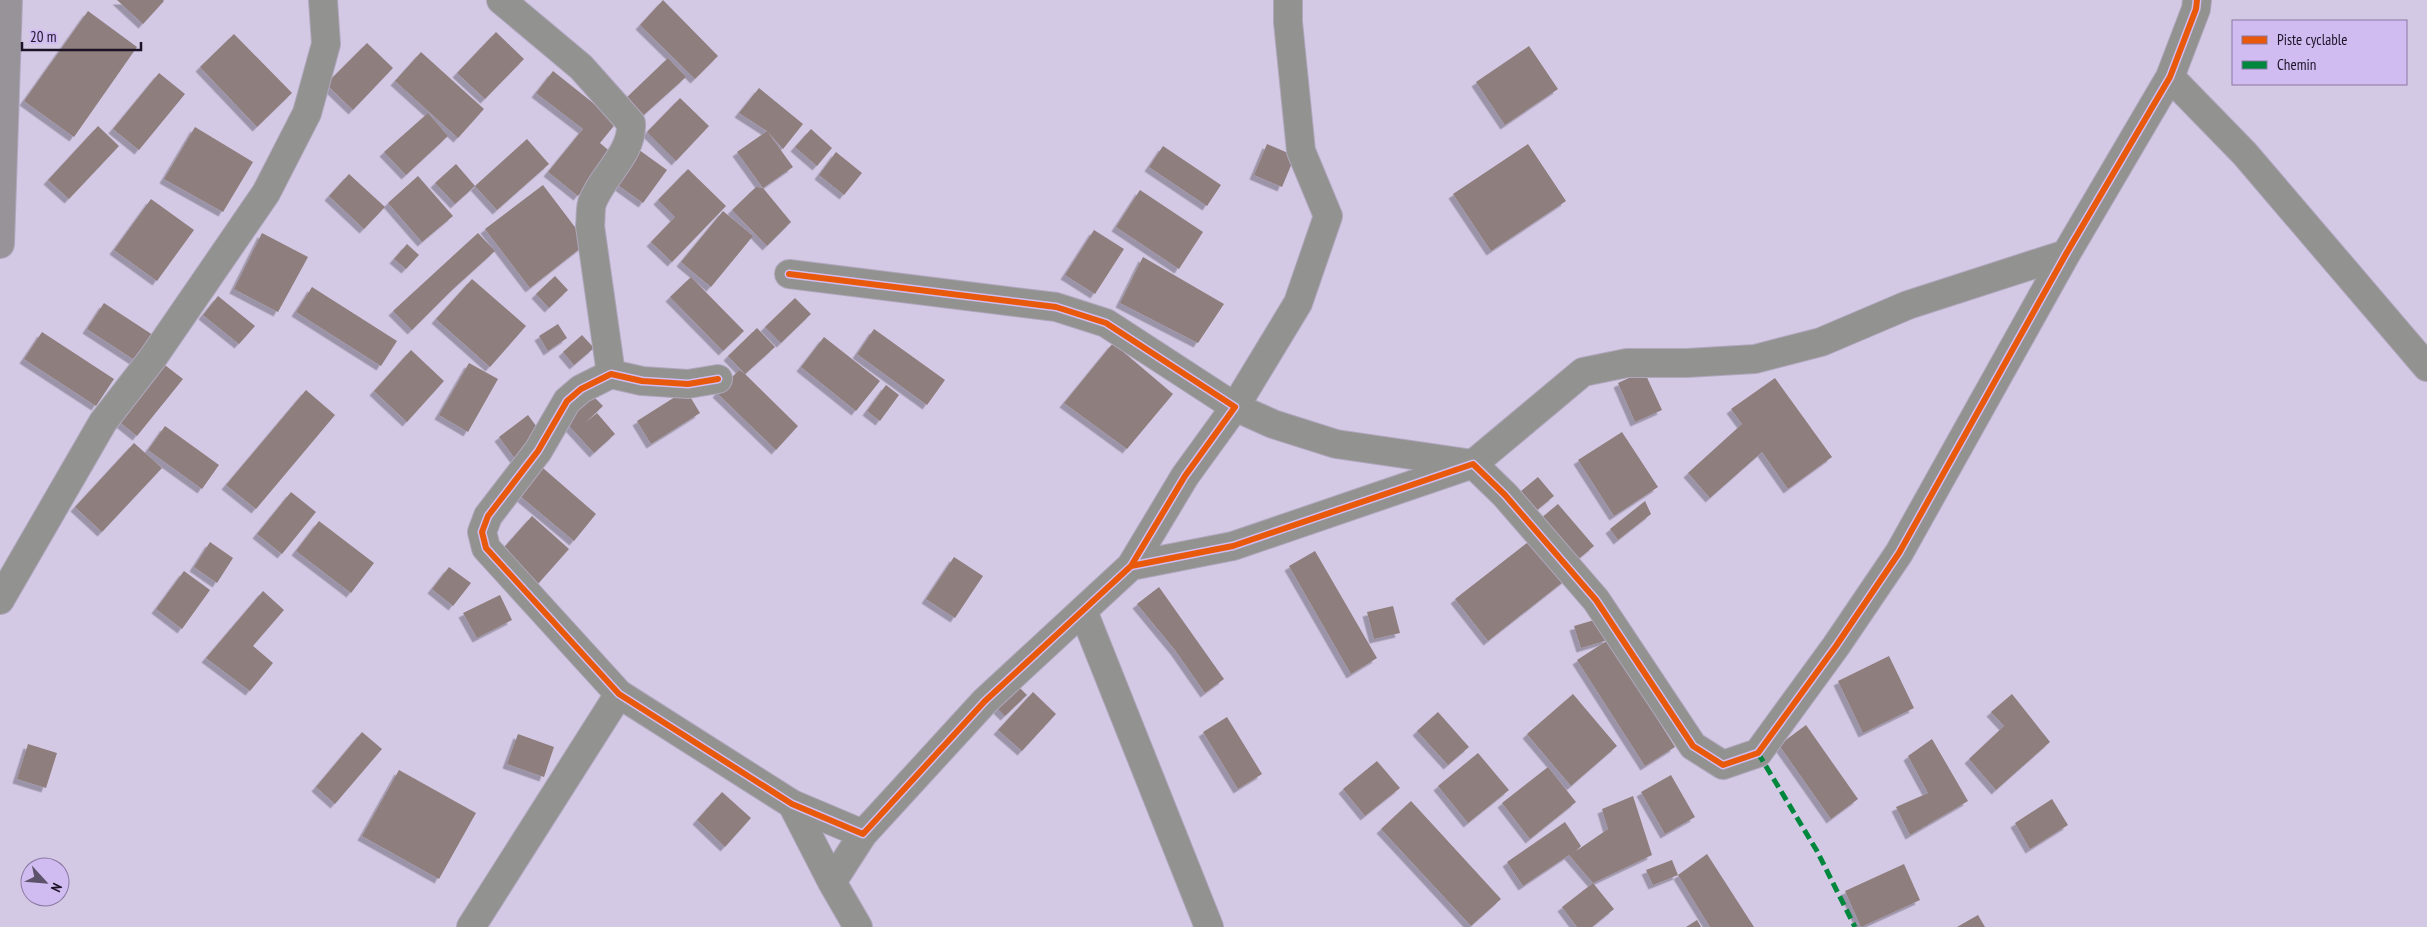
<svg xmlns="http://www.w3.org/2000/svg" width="2427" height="927" font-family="'PT Sans Narrow',sans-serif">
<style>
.building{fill:#8e7e7d;filter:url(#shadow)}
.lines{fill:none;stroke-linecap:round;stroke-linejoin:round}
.minor-casing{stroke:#b0a7bd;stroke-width:30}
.major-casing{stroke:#b0a7bd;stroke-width:30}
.minor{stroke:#929290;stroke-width:28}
.major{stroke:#989399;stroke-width:28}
.quiet{stroke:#00873e;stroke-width:5;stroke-dasharray:10 5;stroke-linecap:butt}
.cycleway-casing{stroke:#d1bcf2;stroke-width:9}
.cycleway{stroke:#e8590c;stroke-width:6}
</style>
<defs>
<filter id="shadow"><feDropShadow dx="-4.5" dy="4.5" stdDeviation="0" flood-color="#0004"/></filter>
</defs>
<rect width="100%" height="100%" fill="#d4c9e5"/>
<path class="building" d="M117 0H163L164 1 143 24Z
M663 0 718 56 695 79 640 25Z
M88 11 137 47 74 137 24 101Z
M496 32 524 59 485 99 457 73Z
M234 34 292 93 257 127 200 67Z
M367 43 393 68 353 110 326 84Z
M1529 46 1558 89 1505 125 1476 82Z
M421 52 484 109 458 138 395 81Z
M668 58 686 77 637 121 621 103Z
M553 71 617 122 600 143 613 154 578 196 548 172 583 129 536 93Z
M159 73 185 94 139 150 113 129Z
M759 88 803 124 783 149 767 131 739 113Z
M680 98 709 126 676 161 647 132Z
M428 113 448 136 406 175 384 152Z
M98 126 119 146 69 199 48 180Z
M195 127 253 162 223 212 164 179Z
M811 129 832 148 817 166 795 147Z
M767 131 793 167 763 188 737 152Z
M527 139 549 164 497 210 475 186Z
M1267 144 1295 156 1282 187 1254 175Z
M1528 144 1566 201 1491 251 1453 194Z
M1163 146 1221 185 1207 206 1149 167Z
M635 147 667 170 643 203 611 180Z
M836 152 862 173 844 195 819 175Z
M456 164 475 186 455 204 435 183Z
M688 169 726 206 672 262 651 242 675 217 658 200Z
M349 174 385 207 364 229 329 196Z
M418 176 453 216 422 242 388 203Z
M543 185 587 243 530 288 485 229Z
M756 187 763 188 791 222 767 246 732 210Z
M1140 190 1203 232 1179 269 1116 227Z
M151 199 194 230 157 281 114 250Z
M723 211 753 236 711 287 681 262Z
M1094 230 1124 249 1095 294 1065 275Z
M262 233 308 257 278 312 234 289Z
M478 233 495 251 453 289 412 330 393 311Z
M407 244 419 255 406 269 394 259Z
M1143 257 1224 304 1198 343 1120 303Z
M555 276 568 290 549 308 536 294Z
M691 277 744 331 723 351 670 297Z
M472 279 526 326 490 367 436 319Z
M312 287 397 341 381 366 296 312Z
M218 296 255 326 239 344 203 315Z
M795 298 811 314 781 343 765 327Z
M104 303 159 339 142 365 87 329Z
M558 324 567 338 548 351 539 336Z
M757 328 775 347 745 374 798 426 776 450 717 393 739 370 745 374 728 356Z
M874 329 945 380 927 405 857 354Z
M42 332 114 379 96 406 24 359Z
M582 335 594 348 574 365 563 352Z
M824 337 880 381 856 411 801 367Z
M1113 343 1173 394 1127 449 1064 403Z
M411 350 444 381 407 422 374 391Z
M157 359 183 379 137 436 112 416Z
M469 363 498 379 468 432 439 415Z
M1644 371 1662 410 1635 422 1618 383Z
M1775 378 1832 457 1788 489 1762 452 1710 498 1688 473 1742 424 1731 409Z
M886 385 899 395 880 421 867 411Z
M306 390 335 415 256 509 226 485Z
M587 390 603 406 585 423 597 413 615 434 594 453 560 416Z
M686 390 700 413 651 444 637 421Z
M528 415 545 438 516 460 499 437Z
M165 426 219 465 202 489 148 450Z
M1622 432 1658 487 1614 516 1578 460Z
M134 443 162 468 102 532 75 507Z
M536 462 596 514 574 541 513 490Z
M1538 477 1554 496 1531 515 1515 496Z
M291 492 316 512 282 554 257 534Z
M1645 501 1651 514 1618 540 1610 529Z
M1558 504 1594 546 1576 561 1540 519Z
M532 516 569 549 537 585 500 552Z
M319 521 374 563 351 593 296 551Z
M1536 536 1568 578 1488 641 1455 599Z
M210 542 233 558 217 583 194 567Z
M1315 551 1377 658 1351 674 1289 566Z
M954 557 983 576 955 618 926 599Z
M449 567 471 583 453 606 432 589Z
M184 571 210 590 182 629 156 609Z
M1159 587 1224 679 1205 693 1175 650 1137 604Z
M263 591 284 610 253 646 273 663 250 691 206 658Z
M500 595 512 620 477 638 463 613Z
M1393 606 1400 633 1374 639 1367 612Z
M1601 618 1608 640 1675 747 1645 766 1577 660 1608 640 1581 648 1574 626Z
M1889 656 1914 708 1863 733 1838 681Z
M1018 686 1027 695 1005 716 996 707Z
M1033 692 1056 714 1022 751 998 730Z
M1573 694 1617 746 1571 786 1527 734Z
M2012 694 2050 742 1996 790 1969 759 2004 726 1991 712Z
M1438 712 1469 747 1448 765 1417 731Z
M1227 717 1262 774 1238 789 1203 732Z
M1806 725 1858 799 1831 819 1779 745Z
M362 732 382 749 335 804 316 787Z
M518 734 554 747 544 777 507 764Z
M1932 739 1968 801 1910 835 1896 807 1928 793 1908 756Z
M28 744 57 753 46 788 17 779Z
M1478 753 1509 790 1468 823 1438 786Z
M1377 761 1400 788 1365 816 1343 789Z
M1548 767 1576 802 1530 839 1502 803Z
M399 770 476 813 439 879 362 836Z
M1671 775 1695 817 1665 834 1641 792Z
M722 792 751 818 725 847 697 820Z
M1633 796 1652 855 1593 883 1569 855 1523 886 1507 862 1565 822 1581 846 1576 851 1608 829 1602 809Z
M2052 799 2068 825 2030 849 2015 823Z
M1411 801 1501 899 1471 926 1381 829Z
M1707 854 1754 927H1710L1678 875 1653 885 1646 870 1672 860 1678 875Z
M1904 864 1920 900 1861 927 1845 891Z
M1593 883 1614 909 1592 927H1577L1562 907Z
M1978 915 1985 927H1957Z
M1697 920 1701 927H1686Z"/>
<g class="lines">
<defs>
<path id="minor" d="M501 0 581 67 631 123C633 154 602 175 592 203 590 210 591 219 590 226L611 374
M1288 0V22L1301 151 1328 216 1298 303 1235 407 1273 424 1336 444 1473 464 1583 372 1627 363H1687L1755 359 1821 342 1908 305 2066 254
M2170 77 2245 154 2427 367
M718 379 688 384 642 381 611 374 581 389 567 401 538 451 488 516 482 532 486 548 619 694 792 804 863 834 985 701 1131 566 1185 476 1235 407 1106 323 1056 307 789 274
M1131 566 1233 546 1473 464 1505 495 1596 600 1693 746 1723 765 1758 753 1836 646 1899 553 2066 254 2170 77 2196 9 2197 0
M0 600 103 422 152 359 266 193 307 113 326 44 323 0
M1083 611 1209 927
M792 804 832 882 863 834
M832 882 858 927
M471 927 619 694"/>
<path id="major" d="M0 244 8 0"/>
</defs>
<use href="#minor" class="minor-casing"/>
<use href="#major" class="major-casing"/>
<use href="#minor" class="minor"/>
<use href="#major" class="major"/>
<path class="quiet" d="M1758 753 1817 851 1855 927"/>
<defs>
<path id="cycleway" d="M718 379 688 384 642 381 611 374 581 389 567 401 538 451 488 516 482 532 486 548 619 694 792 804 863 834 985 701 1131 566 1185 476 1235 407 1106 323 1056 307 789 274
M1131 566 1233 546 1473 464 1505 495 1596 600 1693 746 1723 765 1758 753 1836 646 1899 553 2066 254 2170 77 2196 9 2197 0"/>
</defs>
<use href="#cycleway" class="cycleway-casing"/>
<use href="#cycleway" class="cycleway"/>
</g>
<rect x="2232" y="20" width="175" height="65" fill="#d1bcf2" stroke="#8978a1"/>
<rect x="2242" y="36" width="25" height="8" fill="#e8590c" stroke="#8978a1"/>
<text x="2277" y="45" font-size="15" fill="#1c1327">Piste cyclable</text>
<rect x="2242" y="61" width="25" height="8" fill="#00873e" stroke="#8978a1"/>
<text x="2277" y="70" font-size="15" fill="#1c1327">Chemin</text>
<g transform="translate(45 882) rotate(116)"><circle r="24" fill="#d1bcf2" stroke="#8978a1"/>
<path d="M0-4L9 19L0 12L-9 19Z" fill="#5c536a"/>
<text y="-8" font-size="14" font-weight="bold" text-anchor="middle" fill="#1c1327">N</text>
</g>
<path d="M22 42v8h119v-8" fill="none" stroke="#1c1327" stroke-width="2.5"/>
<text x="30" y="42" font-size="15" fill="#1c1327" stroke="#d1bcf2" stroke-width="4" paint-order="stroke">20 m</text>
</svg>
